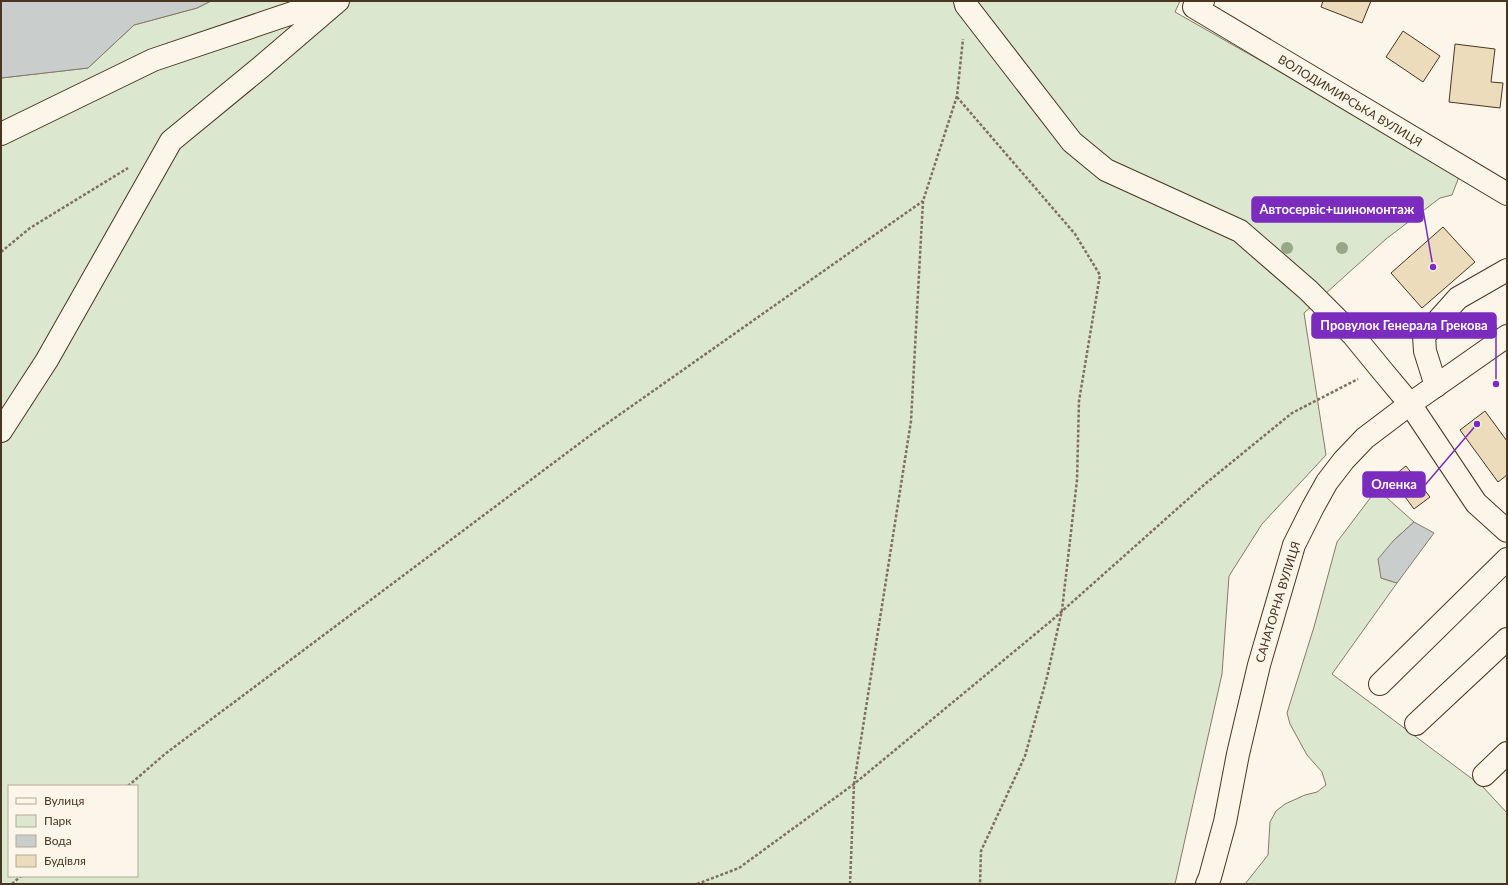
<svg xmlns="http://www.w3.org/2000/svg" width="1508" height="885" font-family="Lato,sans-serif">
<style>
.green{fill:#dce7d0;stroke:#887966;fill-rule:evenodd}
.water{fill:#c9cecd;stroke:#887966}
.building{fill:#ecdcbc;stroke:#4a3520}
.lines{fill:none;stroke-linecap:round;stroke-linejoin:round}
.minor-casing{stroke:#4a3520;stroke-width:24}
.major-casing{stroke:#4a3520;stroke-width:24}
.path{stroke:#7f6f5c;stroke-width:2.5;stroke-dasharray:3 2;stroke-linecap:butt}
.minor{stroke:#fbf6e9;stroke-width:22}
.major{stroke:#fbf6e9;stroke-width:22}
.tree{fill:#96a887}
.labels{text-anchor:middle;stroke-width:3;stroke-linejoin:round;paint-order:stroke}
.street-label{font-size:12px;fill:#4a3520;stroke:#fbf6e9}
.leader{fill:none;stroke:#7b2cbf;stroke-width:1.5}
.callout-dot{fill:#7b2cbf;stroke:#fbf6e9;stroke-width:1.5}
.callout{fill:#7b2cbf;stroke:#7b2cbf;stroke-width:1.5}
.callout-label{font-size:13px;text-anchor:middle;font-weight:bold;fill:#fff}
</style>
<rect width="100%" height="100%" fill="#fbf6e9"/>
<path class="green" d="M211 1H1180L1175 12 1460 174 1452 195 1440 198 1386 239 1304 313 1326 455 1262 524 1229 576 1222 674 1175 884H1V78L88 68 134 25 197 8ZM9 786H137V876H9Z
M1377 489 1414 522 1393 541 1381 578 1397 583 1332 674 1483 787 1507 813V884H1245L1268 855 1270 822 1276 811 1285 804 1305 795 1317 792 1326 785 1322 772 1307 755 1290 724 1287 713 1314 627 1337 542Z"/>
<path class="water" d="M1 1H211L197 8 134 25 88 68 1 78Z
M1414 522 1434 533 1397 583 1381 578 1378 559 1393 541Z"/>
<path class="building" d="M1323 1H1371L1362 23 1321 7Z
M1403 31 1440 56 1423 82 1386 57Z
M1455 44 1495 49 1491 82 1503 83 1500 108 1449 102Z
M1443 227 1475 262 1422 308 1391 273Z
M1485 411 1507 441V475L1498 482 1460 430Z
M1406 466 1430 497 1414 509 1391 478Z"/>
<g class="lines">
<defs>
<path id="minor" d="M965 1 966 5 1072 142 1106 170 1240 231 1308 290 1353 335 1380 368 1410 404 1476 503 1507 531
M1203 1 1194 7 1507 194
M1 134 153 60 328 1
M1436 386 1425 351 1424 336 1458 298 1507 270
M1 431 47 360 171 141 261 67 338 1
M1380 684 1507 559
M1416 724 1507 639
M1484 775 1507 753"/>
<path id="major" d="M1207 884 1210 877 1225 822 1238 754 1259 665 1294 545 1313 507 1327 482 1344 460 1365 438 1410 404 1507 336"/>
</defs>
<use href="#minor" class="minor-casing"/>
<use href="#major" class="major-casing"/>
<path class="path" d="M957 97 1075 234 1100 275 1079 401 1077 480 1062 610 1047 677 1025 756 981 851 980 884
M1 252 30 228 128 168
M128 786 165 754 592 434 923 201
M12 884 21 876
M697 884 739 868 854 784 1051 621 1205 484 1292 413 1358 379
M850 884 854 784 911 421 923 201 957 96 963 39"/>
<use href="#minor" class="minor"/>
<use href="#major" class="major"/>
</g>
<g class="tree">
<circle cx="1287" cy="248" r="6"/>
<circle cx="1342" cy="248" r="6"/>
</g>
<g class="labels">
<g class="street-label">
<text transform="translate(1350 101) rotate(31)" y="4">ВОЛОДИМИРСЬКА ВУЛИЦЯ</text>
<text transform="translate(1278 602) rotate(-73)" y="4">САНАТОРНА ВУЛИЦЯ</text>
</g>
</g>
<path class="leader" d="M1433 267L1423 210M1496 384L1496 325M1477 424L1425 485"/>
<g class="callout-dot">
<circle cx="1433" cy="267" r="4"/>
<circle cx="1496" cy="384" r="4"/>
<circle cx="1477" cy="424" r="4"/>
</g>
<g class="callout">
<rect x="1252" y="197" width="171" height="25" rx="4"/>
<rect x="1312" y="313" width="184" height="25" rx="4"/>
<rect x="1363" y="472" width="62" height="25" rx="4"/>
</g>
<g class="callout-label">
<text x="1337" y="214">Автосервіс+шиномонтаж</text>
<text x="1404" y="330">Провулок Генерала Грекова</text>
<text x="1394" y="489">Оленка</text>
</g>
<rect width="1508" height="885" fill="none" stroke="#4a3520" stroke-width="4"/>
<rect x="8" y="785" width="130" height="92" fill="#fbf6e9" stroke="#b4a999"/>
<rect x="16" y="798" width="20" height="6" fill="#fbf6e9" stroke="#b4a999"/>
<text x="44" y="805" font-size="12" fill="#4a3520">Вулиця</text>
<rect x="16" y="815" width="20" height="12" fill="#dce7d0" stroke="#b4a999"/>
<text x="44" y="825" font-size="12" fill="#4a3520">Парк</text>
<rect x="16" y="835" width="20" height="12" fill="#c9cecd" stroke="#b4a999"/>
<text x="44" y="845" font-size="12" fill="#4a3520">Вода</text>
<rect x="16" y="855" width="20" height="12" fill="#ecdcbc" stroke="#b4a999"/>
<text x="44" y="865" font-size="12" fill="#4a3520">Будівля</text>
</svg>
